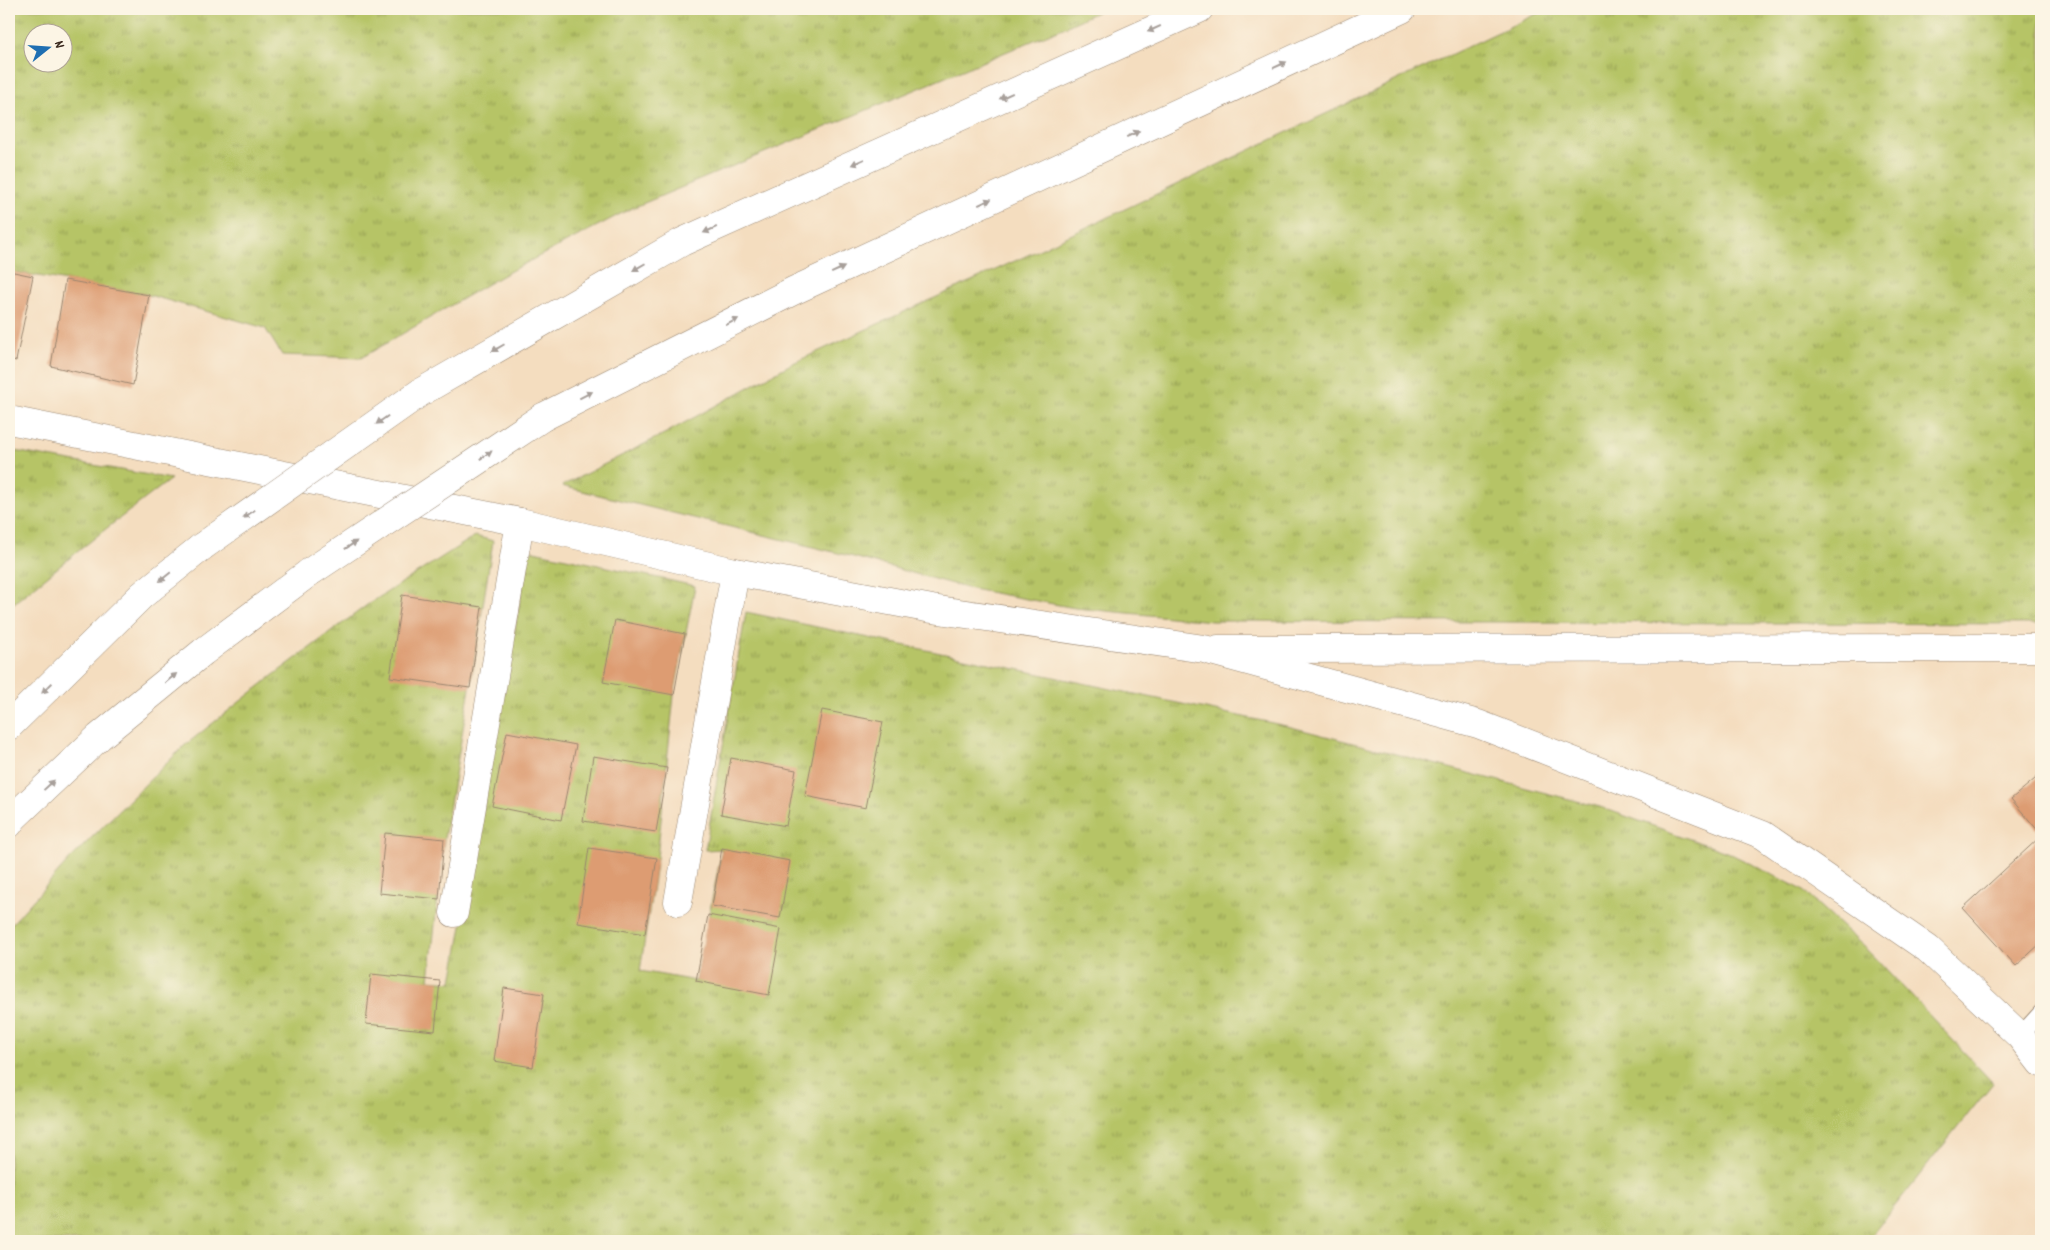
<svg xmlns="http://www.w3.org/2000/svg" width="2050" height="1250" font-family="Dekko,sans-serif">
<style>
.grass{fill:url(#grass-tufts);stroke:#787742;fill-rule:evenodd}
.building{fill:#dd9c72}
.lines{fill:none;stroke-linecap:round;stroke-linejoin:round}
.service-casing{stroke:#98846e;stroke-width:18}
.minor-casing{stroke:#98846e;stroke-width:29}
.tertiary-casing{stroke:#98846e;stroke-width:29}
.primary-casing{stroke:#98846e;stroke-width:29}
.trunk-casing{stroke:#98846e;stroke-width:29}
.motorway-casing{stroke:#98846e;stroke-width:29}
.service{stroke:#fff;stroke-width:16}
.minor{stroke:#fff;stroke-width:28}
.tertiary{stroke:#fff;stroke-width:28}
.primary{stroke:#fff;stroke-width:28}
.trunk{stroke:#fff;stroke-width:28}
.motorway{stroke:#fff;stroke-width:28}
.trunk-bridge-casing{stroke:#98846e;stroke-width:29;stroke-linecap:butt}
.trunk-bridge{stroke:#fff;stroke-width:28}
.oneway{fill:#a79f9a}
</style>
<defs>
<pattern id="grass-tufts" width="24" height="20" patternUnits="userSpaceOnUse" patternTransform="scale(1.25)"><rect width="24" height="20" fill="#b6c466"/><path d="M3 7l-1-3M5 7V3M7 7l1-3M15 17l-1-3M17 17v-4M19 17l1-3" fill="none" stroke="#959f53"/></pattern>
</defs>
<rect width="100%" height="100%" fill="#fcf5e5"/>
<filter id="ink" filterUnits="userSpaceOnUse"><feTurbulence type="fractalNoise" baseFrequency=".02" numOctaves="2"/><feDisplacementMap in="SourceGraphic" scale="10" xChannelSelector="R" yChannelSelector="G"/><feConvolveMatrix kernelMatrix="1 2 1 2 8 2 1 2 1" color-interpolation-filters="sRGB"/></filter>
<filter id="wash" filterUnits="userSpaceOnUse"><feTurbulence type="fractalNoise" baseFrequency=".0096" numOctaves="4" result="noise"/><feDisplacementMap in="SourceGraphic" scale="20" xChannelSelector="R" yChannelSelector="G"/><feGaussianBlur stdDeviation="1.12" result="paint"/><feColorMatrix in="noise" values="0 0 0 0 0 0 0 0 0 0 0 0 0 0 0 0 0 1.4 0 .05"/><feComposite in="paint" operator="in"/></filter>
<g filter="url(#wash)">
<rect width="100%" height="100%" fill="#f4ddbf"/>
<path class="grass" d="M9 9H1103L1063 28 630 209 503 275 361 358 282 355 265 328 149 295 9 271ZM32 32H62V62H32Z
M1547 9H2041V624L1212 621 1075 608 967 588 850 556 562 486 666 433 791 364 1028 255Z
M9 450 171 479 107 528 9 607Z
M475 536 493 541 470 688 444 839 429 980 452 982 529 550 695 586 674 695 657 858 640 971 696 981 722 849 705 850 746 612 1291 727 1600 807 1729 853 1801 889 1871 953 1993 1083 1867 1241H9V927L71 858 184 746 271 677 367 605Z"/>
<g id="blocks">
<path class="building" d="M9 271 33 276 16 361 9 359Z
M65 280 149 295 133 385 51 366Z
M402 595 482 607 470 688 390 677Z
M615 620 685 634 674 695 603 682Z
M822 710 883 722 866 808 805 796Z
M507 732 576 745 561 820 492 806Z
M593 756 667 768 656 832 583 821Z
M731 758 796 770 786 826 721 814Z
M2041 774V834L2011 799Z
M385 833 444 839 439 899 379 893Z
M2041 836V943L2016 966 1963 908Z
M589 848 657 858 645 934 578 923Z
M722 848 790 861 780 918 712 906Z
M708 915 781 929 769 995 696 981Z
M371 974 440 981 435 1031 366 1024Z
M504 988 544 994 533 1067 494 1061Z"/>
</g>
</g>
<g filter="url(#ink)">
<use href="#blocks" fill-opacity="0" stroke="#98846e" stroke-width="1"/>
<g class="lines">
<defs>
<path id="service" d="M2020 1036 2041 1013"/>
<path id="minor" d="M678 902 735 572
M454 913 520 522"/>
<path id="tertiary" d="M1218 649 2041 648"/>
<path id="primary" d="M9 420 520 522 735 572 932 609 1204 649 1478 724 1763 835 1928 949 2020 1036 2041 1063"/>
<path id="trunk" d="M421 392 682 242 1199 9
M543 417 793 291 1402 9
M9 726 142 595 203 546
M13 818 99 737 203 652 310 572"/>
<path id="motorway" d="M9 824 13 818"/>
</defs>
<use href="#service" class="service-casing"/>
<use href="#minor" class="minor-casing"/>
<use href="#tertiary" class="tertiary-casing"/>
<use href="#primary" class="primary-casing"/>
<use href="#trunk" class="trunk-casing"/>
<use href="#motorway" class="motorway-casing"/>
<use href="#service" class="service"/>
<use href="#minor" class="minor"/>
<use href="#tertiary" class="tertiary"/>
<use href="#primary" class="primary"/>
<use href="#trunk" class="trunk"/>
<use href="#motorway" class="motorway"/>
<defs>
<path id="trunk-bridge" d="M203 546 421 392
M310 572 543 417"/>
</defs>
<use href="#trunk-bridge" class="trunk-bridge-casing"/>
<use href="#trunk-bridge" class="trunk-bridge"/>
</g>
<defs><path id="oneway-solid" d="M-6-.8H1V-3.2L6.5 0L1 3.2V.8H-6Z" transform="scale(1.25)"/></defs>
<g class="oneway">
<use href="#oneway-solid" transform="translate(1154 29) rotate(156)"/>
<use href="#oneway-solid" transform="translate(1280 65) rotate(-25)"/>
<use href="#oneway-solid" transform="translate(1006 96) rotate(156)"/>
<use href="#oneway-solid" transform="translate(1133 134) rotate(-25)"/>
<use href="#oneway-solid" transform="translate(858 162) rotate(156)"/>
<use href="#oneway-solid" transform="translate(985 202) rotate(-25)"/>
<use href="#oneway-solid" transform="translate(710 230) rotate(156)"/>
<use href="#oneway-solid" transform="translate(639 267) rotate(150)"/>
<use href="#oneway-solid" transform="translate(838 270) rotate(-25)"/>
<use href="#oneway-solid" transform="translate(732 322) rotate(-27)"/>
<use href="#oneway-solid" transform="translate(498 348) rotate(150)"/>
<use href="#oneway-solid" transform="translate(586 395) rotate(-27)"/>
<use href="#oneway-solid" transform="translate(382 420) rotate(145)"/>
<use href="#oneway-solid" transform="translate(486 455) rotate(-34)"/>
<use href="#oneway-solid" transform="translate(249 514) rotate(145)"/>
<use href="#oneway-solid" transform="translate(351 545) rotate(-34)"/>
<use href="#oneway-solid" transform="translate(165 577) rotate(141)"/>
<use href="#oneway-solid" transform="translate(171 678) rotate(-39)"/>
<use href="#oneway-solid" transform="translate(47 688) rotate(136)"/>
<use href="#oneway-solid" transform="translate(49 785) rotate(-43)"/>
</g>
</g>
<rect width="2050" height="1250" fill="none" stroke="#fcf5e5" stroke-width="30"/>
<g transform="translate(48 48) rotate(73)"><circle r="24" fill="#fcf5e5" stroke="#afa495"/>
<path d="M0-4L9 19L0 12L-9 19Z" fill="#1f6fb2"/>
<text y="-8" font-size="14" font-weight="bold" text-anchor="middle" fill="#3b2a1e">N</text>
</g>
</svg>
